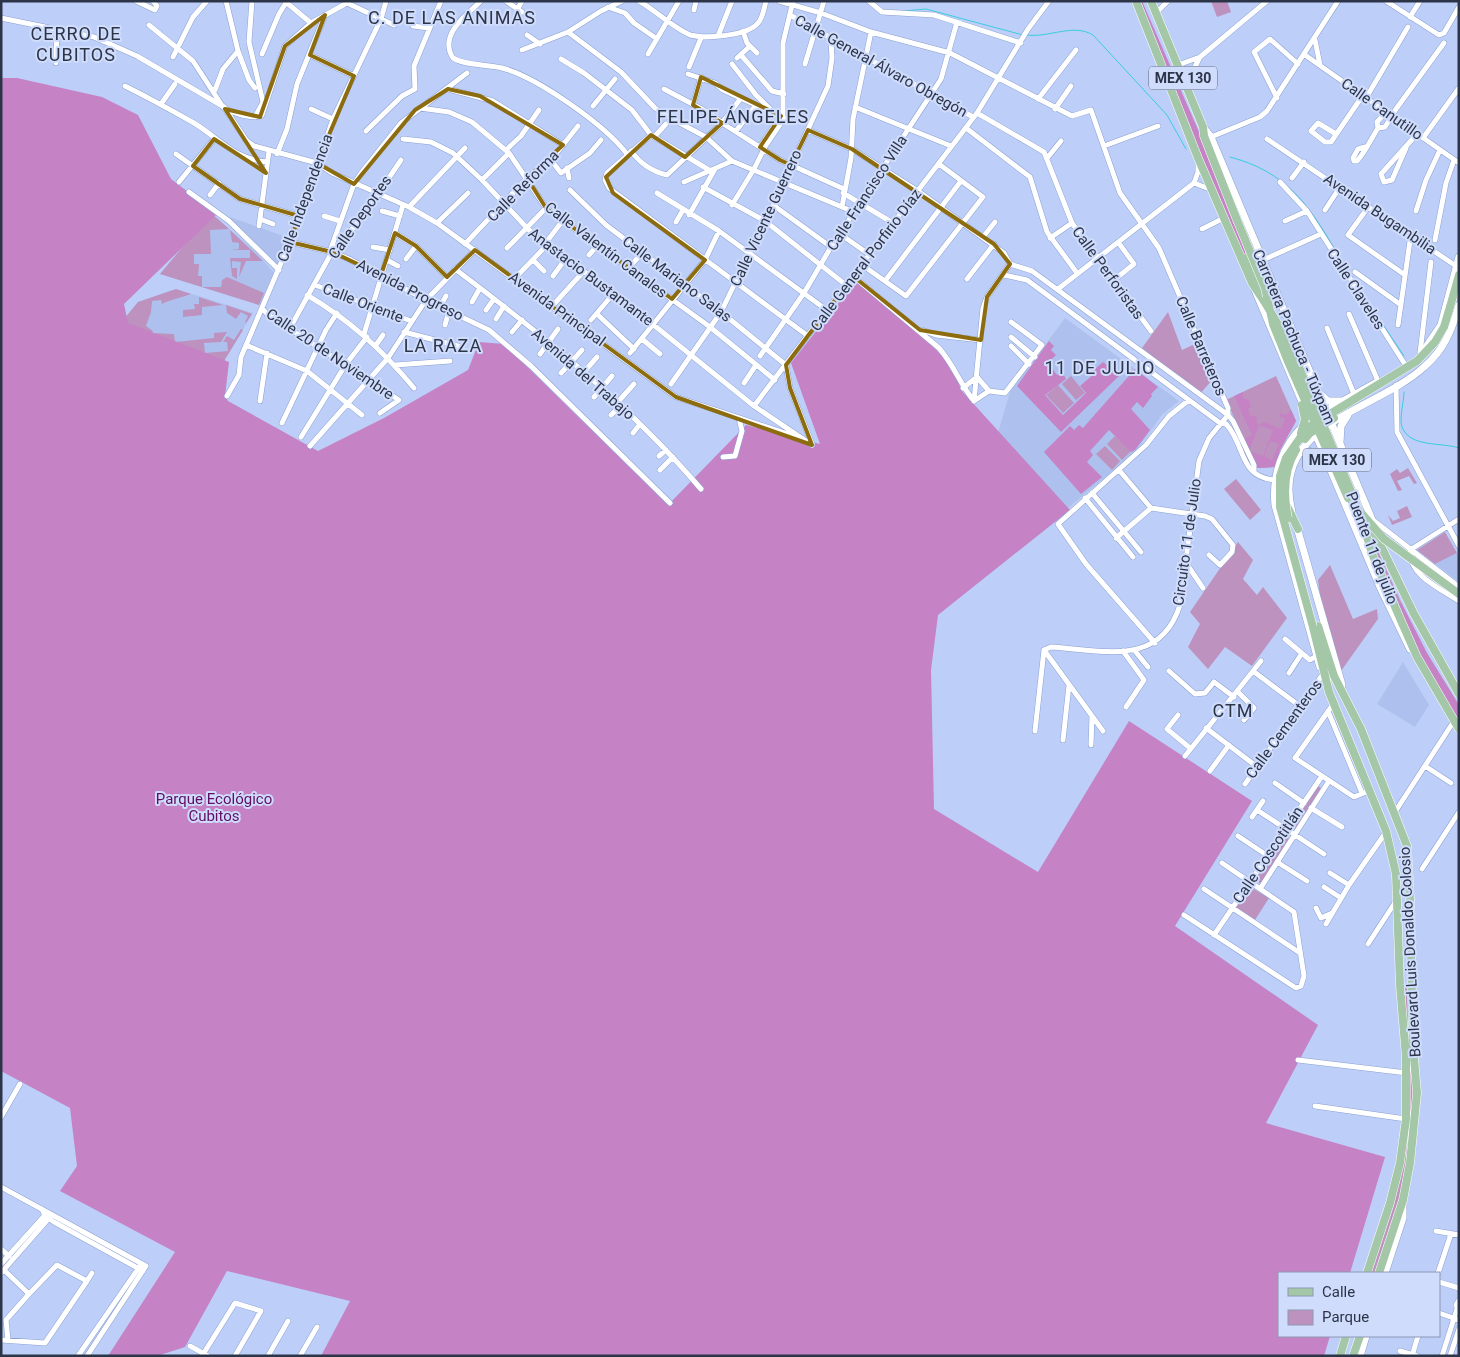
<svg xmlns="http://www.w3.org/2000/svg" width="1460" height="1357" font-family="Roboto,sans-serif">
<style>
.built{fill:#aec1ee}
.green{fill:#be92be}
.forest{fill:#c582c5;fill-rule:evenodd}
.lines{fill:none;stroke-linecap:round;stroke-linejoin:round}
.stream{stroke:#3bccde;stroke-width:1}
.street-casing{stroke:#8ba0d1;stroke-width:6}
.secondary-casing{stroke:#8ba0d1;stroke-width:8}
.primary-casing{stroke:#fff;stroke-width:9}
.street{stroke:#fff;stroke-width:5}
.secondary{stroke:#fff;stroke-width:7}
.primary{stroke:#a4c7a7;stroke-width:8}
.primary-bridge-casing{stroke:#fff;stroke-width:9;stroke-linecap:butt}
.primary-bridge{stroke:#a4c7a7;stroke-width:8}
.marked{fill:none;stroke:#8c6c0e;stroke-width:4;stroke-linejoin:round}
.labels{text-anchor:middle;stroke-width:4;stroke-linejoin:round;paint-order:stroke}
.shield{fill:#cfdcfb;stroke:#5d667e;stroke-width:1}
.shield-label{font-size:14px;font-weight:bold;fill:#2c3448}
.street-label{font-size:15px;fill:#2c3448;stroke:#cfdcfb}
.park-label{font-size:15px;fill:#600d63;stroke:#cfdcfb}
.quarter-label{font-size:18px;letter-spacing:1px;fill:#2c3448;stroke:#cfdcfb}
</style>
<rect width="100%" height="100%" fill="#bdcff8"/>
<path class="built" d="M211 213 256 252 274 273 260 305 160 274Z
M230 217 289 238 278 265 229 218Z
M176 289 253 313 224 361 120 324 138 302Z
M1065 318 1179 401 1162 415 1136 451 1061 514 997 436 1010 392Z
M1457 553 1459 556V582L1435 564Z
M1403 662 1429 705 1415 727 1377 704Z"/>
<path class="green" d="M1211 1H1227L1231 12 1217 17Z
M211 213 229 229 210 230 211 254H194V264H199L198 276H202V287H221L222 280 227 277 264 293 259 305 160 274Z
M230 230 263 261H246L239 277 241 262 232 261V268H237V279L232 276 230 258H250V250H232L239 249V243L232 242Z
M176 289 191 294C181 298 171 299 162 304L161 300 152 301 151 312 146 326 153 331 152 333 174 334 175 342 214 338V333L227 332 221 342 204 343 205 353 228 351 227 342H223L227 336 234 340 241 329 243 330 224 361 120 324 138 302Z
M199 297 223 305 202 307V315L183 317V310L195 309 194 304H199Z
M226 305 252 314 246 323 245 322 248 316 241 312 236 319 227 313Z
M1168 312 1182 350 1195 344 1212 380 1200 394 1142 348Z
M1071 376 1085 393 1076 400 1062 384Z
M1276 376 1296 421 1280 450 1275 467 1257 468 1226 400Z
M1058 385 1074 403 1063 413 1046 395Z
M1115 436 1131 451 1122 460 1107 444Z
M1105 446 1120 461 1112 470 1096 454Z
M1408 468 1417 483 1414 484 1409 476 1397 481 1402 490 1398 491 1390 474 1397 469 1400 473Z
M1236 479 1261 510 1250 520 1224 489Z
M1407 506 1412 517 1392 525 1388 515 1393 521 1400 518 1397 511Z
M1353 518H1355L1377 549 1401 602 1396 604 1374 566Z
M1445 532 1457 553 1435 564 1417 550Z
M1238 542 1253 560 1243 579 1257 595 1263 587 1287 618 1252 666 1225 647 1208 669 1188 647 1200 624 1190 612Z
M1330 565 1353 619 1377 609 1378 619 1341 671 1322 613 1318 580Z
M1318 786 1321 788 1295 829H1293L1291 826Z
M1285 835 1289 838 1261 884 1254 879Z
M1250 887 1269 898 1255 920 1235 908Z
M1408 987 1415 1107 1402 1192 1377 1273H1371L1388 1222 1410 1107 1405 988Z"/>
<path class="forest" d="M1140 1H1142L1213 164 1248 260 1240 248 1191 133Z
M1 78H17L102 97 138 115 171 179 217 214 124 304 128 323 229 362 225 396 228 401 318 451 384 418 468 370 479 342 504 344 668 505 746 425 820 444 791 363 856 281C884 304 935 341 954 372 957 377 959 384 961 390L1070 510 938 615 931 670 934 809 1038 872 1129 721 1252 801 1175 926 1318 1025 1266 1123 1385 1157 1350 1273H1279V1336H1330L1324 1356H321L350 1301 227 1271 185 1347 157 1356H108L175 1252 60 1191 77 1166 70 1108 1 1071Z
M1049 341 1054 346 1051 350 1056 355 1048 363 1057 375 1062 372 1066 379 1045 395 1063 415 1086 393 1080 386 1095 373 1094 370 1103 362 1120 375 1061 432 1017 386Z
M1135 369 1158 387 1151 394 1152 396 1143 408 1137 402 1131 409 1150 430 1135 450 1131 452 1109 430 1090 451 1093 455 1087 462 1102 477 1081 494 1044 452 1070 426 1074 430 1079 425 1083 428Z
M1243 392V398L1249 400 1251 407 1248 409 1250 415 1258 418 1256 421 1258 425 1264 422 1281 429 1285 419 1279 416 1280 413 1286 415 1291 410 1296 421 1280 450 1275 467 1257 468 1244 439 1252 435 1234 396ZM1259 425 1273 430 1263 456 1249 451ZM1270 441 1279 444 1272 460 1264 456Z
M1401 602 1427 653 1459 705V722L1431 677 1396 604Z"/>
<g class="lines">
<path class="stream" d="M903 11 926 9 1023 35
M1027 35C1049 38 1073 23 1093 35L1167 115 1186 149
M1230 157C1287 172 1309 205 1337 253
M1364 296 1404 356
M1404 392C1404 402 1399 418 1402 427 1410 448 1442 442 1459 448"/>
<defs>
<path id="street" d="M136 1 155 10 157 6 153 1
M226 1 238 51 249 80 255 88
M252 1 249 42 263 102 255 117
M481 1C467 14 438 35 453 58 466 66 487 64 502 68 537 77 605 125 627 154
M506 1 522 12
M639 1C656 11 670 25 688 34 701 40 748 36 758 23 763 18 764 8 766 1
M779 1 821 13 871 32 950 53 1072 116 1091 110 1120 193 1159 248 1228 408V415
M869 1 882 12 934 15 1021 43
M1386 1 1439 35 1444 33 1459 7
M287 3 311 23
M608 7 625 13 634 23 657 39
M517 10 522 1
M694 10 696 1
M1156 13 1168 1
M790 15 973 117
M1410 17 1420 1
M1 18 94 37 137 56 224 107 246 140 254 146 317 163 332 173 409 207 437 223 676 397 803 439
M149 25 193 61 223 107
M413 26 429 28
M743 31 747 43 757 53
M568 32 621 72 655 108 670 118 706 137 732 161 854 212
M527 35 540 44
M718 36 732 1
M1315 40 1320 65
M522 50 568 32 601 11 622 1
M262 54 279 14 287 1
M648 54 679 1
M310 55 354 76
M741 55 772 91 784 94
M1305 55 1459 163
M173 57 193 17 207 1
M737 58 750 46
M561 59 584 73 632 110 651 135 709 170
M56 63 57 28
M732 64 756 95 772 111
M805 64 824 1
M1178 65 1200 57 1267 1
M689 67 701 38
M688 74 715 83 723 90 784 118
M1186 84 1200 57
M125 86C149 98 171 110 194 123 220 139 234 159 267 162
M448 89 493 101 563 145
M664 89 711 114 722 123 780 160 844 189
M215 90 223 69 238 51
M1277 98 1254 52 1270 39 1298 64
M1366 98 1408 27
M1038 99 1076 50
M161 104 175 84
M693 105 701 77
M593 106 615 79
M855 107 951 146
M420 108 449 112 472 122 509 153 546 208 710 327 775 380
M225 109C236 113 251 120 262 115L285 46 311 23 347 3 394 25
M311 109 333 119
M1055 109 1071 86
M977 113 1044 152 1072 223 1151 331
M966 128 1030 177 1047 232 1077 273
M1378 128 1385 127 1396 109 1444 43
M808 130 852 149 918 191 1004 253 1010 264
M366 131 402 96 415 89 414 66 441 1
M736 131 756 105
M1336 134 1318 123 1311 131 1325 142H1331L1363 95
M651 135 607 173 605 180 609 188 808 336
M655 136 666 124
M1211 137 1260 117 1267 111 1338 1
M1423 138 1459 88
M403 139 431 142 453 153 482 180 528 229 547 245 614 293 754 406 812 445
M1267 139 1456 266
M1104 146 1158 126
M760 147 781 116
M1406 148 1392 180 1384 182 1381 174 1417 134
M506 150 521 136 539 110
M631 151C641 164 651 171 667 175L722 123 741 98
M176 154 240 199 299 216
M277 154 287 129 297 84 325 15
M1048 157 1061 141
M551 160 561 173 590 153 601 140
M1354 161H1357C1366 151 1371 139 1378 128L1377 122 1386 112
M1354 161 1353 158 1358 149 1365 147
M567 168 569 178
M1292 178 1304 162
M482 180 509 153
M179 182 214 139
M684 182 732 161
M1280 182 1307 211 1406 366
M1194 183 1212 190
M703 187 765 221 846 285
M570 190 606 225 721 312 786 365 790 388 812 444
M189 192 229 221 279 270
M657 193 719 231 828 311
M843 193 893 223
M210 195 219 183
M732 205 754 169 766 145 783 120V43L793 1
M773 205 831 247
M1369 206 1348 235 1405 275
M409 207 465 148
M842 207 851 158 853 119 871 32
M1325 210 1340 187
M382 211 400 216
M1416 211 1426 180 1440 150
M689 215 715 169
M324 216 340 221
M260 219 273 224
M1285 221 1307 211
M676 222 683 210
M437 223 468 193
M259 226 269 151
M1202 229 1224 218
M395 233 416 246 447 277
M840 234 870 255
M983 237 995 222
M1050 238 1072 223
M1435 240 1446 183 1454 160
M290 242 332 252 349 259 426 300 489 330 531 366 670 503
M465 244 527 178 551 160 578 126
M545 244 560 224
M373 247 390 250
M507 248 546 208
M330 251 354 184 361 173 401 123 467 73
M589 255 597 246
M406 259 416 246
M387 260 398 266
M533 260 544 271
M1263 260 1321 234
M633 263 642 253
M1010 264 1032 271 1228 415 1233 421 1254 465V472
M865 267 906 296 983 197 939 164
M455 269C543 335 629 405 701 489
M1355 272 1401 305
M1004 275 1027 280 1220 423 1226 424C1246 445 1238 477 1275 480
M517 276 547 245
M553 276 566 258
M853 276 939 348C954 365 960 384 974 401
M967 279 994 244
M1114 280 1134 264 1118 242
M885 281 961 181
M315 285 411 321
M1058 289 1194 183 1198 172V162
M307 295C351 321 381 349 414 388
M472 302 480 288
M555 303 584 271
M440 306 446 296
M262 308 267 314 399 400 380 413
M486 310 494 299
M597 314 634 349
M1349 314 1378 381
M496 319 504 306
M591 320 614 293
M445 325 449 311
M1398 325 1411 234
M290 328 332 252 361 219 401 160
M1327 328 1354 394
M922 330 936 335 981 340
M404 332 458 346
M512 332 522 320
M364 334 403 205
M1011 337 1035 357
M642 339 660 354
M246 345 307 371 362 415
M376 345 383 335
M1011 346 1029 364
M630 353 705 260 719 231
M1420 353 1431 262
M540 354 558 329
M760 356 804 293 831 247 941 79 957 22
M395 365 450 361
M584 372 597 357
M561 373 582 350
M744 383 756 365
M671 384 721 312 773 205 828 86 832 58 831 40
M1396 385 1397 432 1459 546
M963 388 977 377 989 391
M227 396 239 375 241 357 290 242 333 119 381 19 386 1
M594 397 612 376
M260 401 267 353
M974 401 983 308 987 297 1010 264
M974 401 989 391 1005 393 1042 345 1011 322
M617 403 634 384
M754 406 977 113 1028 29 1049 1
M611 415 620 406
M282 423 326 330 337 313
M633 433 640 424
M301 437 346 364 367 337
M310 446 388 358 426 300 475 250
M659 456 666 450
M723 457 735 456 742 431 739 418
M660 470 673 457
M1119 470 1151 508 1205 516 1212 519 1233 545 1232 552 1220 565 1209 555
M1092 493 1141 552
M1085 498 1133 557
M1459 519 1410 550C1408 575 1441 589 1459 601
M1373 520 1459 587
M1116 538 1151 508
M1186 563 1203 588
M1285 639 1310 660 1316 656
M1155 643 1086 564 1058 524 1146 445 1169 416 1189 400
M1044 650 1051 647C1103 650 1160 668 1180 605L1199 461 1209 438 1228 415
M1044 650 1103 731
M1123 651 1144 680 1126 707
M1135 651 1148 667
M1169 671 1195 694 1205 693 1214 682 1234 697
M1253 671 1301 707
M1289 673 1302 653
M1238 692 1254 708 1244 720
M1334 703 1295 758 1354 797 1371 790
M1328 711 1362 793
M1178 715 1167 729 1190 748
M1206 728 1256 766
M1035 731 1044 650
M1063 740 1069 685
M1091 745 1092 716
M1185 756 1261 661
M1425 766 1451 783
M1210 771 1229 745
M1275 783 1304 803
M1245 784 1323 674
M1311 808 1342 827
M1257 810 1324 854
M1395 812 1454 721
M1252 817 1263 801
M1238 836 1268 856
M1277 862 1307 881
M1422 869 1459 812
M1330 873 1349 885
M1324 887 1341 898
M1204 889 1300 953
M1260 889 1329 781
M1316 908 1321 918 1332 913
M1184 915 1296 988 1301 986 1304 976 1294 912 1222 863
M1326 924 1349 885 1386 832
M1214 935 1322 776
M1368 944 1396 901
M1298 1060 1407 1073
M1315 1106 1406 1119
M1 1117 20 1084
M1 1187 146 1266 87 1356
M42 1209 45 1216 54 1222 143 1271
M1436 1231 1459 1235
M1 1249 9 1256
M1 1264 46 1214
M1 1273 50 1217
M1438 1273 1451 1234
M87 1281 92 1273
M1439 1282 1459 1288
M1458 1310 1456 1305 1459 1300
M1439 1313 1459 1320
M1 1340 45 1343 87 1281 57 1265 29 1294 4 1270
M8 1340 6 1320 29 1294
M190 1346 208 1356
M1400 1351 1417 1356
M78 1356 140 1266
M202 1356 235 1303 261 1311 235 1356
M268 1356 288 1321
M300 1356 317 1327
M1412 1356 1418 1336
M1442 1356 1457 1309
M1450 1356 1459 1329"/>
<path id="secondary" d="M1203 127 1211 137 1376 529
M1255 290 1380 587 1410 649
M1426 347 1441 325 1459 257
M1320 394 1328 401H1342
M1314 417 1377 382
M1304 425C1282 446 1272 475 1275 505L1320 667
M1340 442 1341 426 1348 415
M1297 456C1306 446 1316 453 1324 461
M1292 512C1269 424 1376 411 1424 367 1444 350 1452 330 1459 305
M1296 524 1342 685
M1385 1273 1403 1218V1204
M1360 1356 1366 1336"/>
<path id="primary" d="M1136 1 1198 158 1252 283 1264 301
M1151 1 1203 127 1204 136 1237 220
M1246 258 1263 287 1272 286
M1450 307 1459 275
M1288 508 1298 529
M1363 523 1382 548 1414 614 1459 694
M1402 623 1417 657 1459 729
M1318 626 1334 676 1361 729 1407 846 1410 899 1413 1046 1417 1093 1410 1163 1403 1200 1379 1273
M1313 627 1329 692 1386 831 1396 874 1400 985 1406 1057V1119L1400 1163 1390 1203 1367 1273
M1340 1356 1346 1336
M1353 1356 1360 1336"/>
</defs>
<use href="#street" class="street-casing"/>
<use href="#secondary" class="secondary-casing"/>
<use href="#primary" class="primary-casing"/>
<use href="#street" class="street"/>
<use href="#secondary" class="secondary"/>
<use href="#primary" class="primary"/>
<defs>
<path id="primary-bridge" d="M1237 220 1265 288 1273 324 1289 364 1348 498
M1264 301 1288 341 1358 508 1373 556 1402 623
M1301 433 1305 419 1302 405
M1305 439 1310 433 1334 418
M1362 514 1384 539 1459 594
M1288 518C1283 494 1283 471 1296 450
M1313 627 1280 507V476L1286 458 1307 428 1417 361 1435 342 1444 327 1450 307"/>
</defs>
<use href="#primary-bridge" class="primary-bridge-casing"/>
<use href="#primary-bridge" class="primary-bridge"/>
</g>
<path class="marked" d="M325 15 310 55 354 76 317 163 354 184 415 110 448 89 480 96 563 145 527 178 546 208 672 299 705 260 613 193 606 177 651 135 685 157 722 123 693 105 701 77 781 116 760 147 780 160 791 165 808 130 852 149 994 244 1010 264 987 297 981 340 920 330 853 276 786 365 790 388 812 445 676 397 475 250 447 277 416 246 395 233 381 275 332 252 290 242 299 216 240 199 193 166 214 139 266 173 225 109 260 117 285 46Z"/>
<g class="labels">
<g class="shield">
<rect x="1149" y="66.5" width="68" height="23" rx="4"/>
<rect x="1303" y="448.5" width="68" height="23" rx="4"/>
</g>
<g class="shield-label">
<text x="1183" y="83">MEX 130</text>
<text x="1337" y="465">MEX 130</text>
</g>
<g class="street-label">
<text transform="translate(881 66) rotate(29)" y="5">Calle General Álvaro Obregón</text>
<text transform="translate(1382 109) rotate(35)" y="5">Calle Canutillo</text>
<text transform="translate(523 186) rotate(-45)" y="5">Calle Reforma</text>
<text transform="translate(867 193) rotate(-57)" y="5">Calle Francisco Villa</text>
<text transform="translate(305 198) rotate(-70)" y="5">Calle Independencia</text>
<text transform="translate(1380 214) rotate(34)" y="5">Avenida Bugambilia</text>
<text transform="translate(360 217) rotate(-55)" y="5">Calle Deportes</text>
<text transform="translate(766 218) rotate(-65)" y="5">Calle Vicente Guerrero</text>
<text transform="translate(606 250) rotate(37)" y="5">Calle Valentín Canales</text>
<text transform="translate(866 260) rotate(-53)" y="5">Calle General Porfirio Díaz</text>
<text transform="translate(1108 273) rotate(54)" y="5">Calle Perforistas</text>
<text transform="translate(591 277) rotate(37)" y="5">Anastacio Bustamante</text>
<text transform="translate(677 279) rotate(37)" y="5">Calle Mariano Salas</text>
<text transform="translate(1356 289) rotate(57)" y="5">Calle Claveles</text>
<text transform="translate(410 290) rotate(27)" y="5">Avenida Progreso</text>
<text transform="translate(363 303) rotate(21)" y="5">Calle Oriente</text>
<text transform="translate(557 309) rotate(36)" y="5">Avenida Principal</text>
<text transform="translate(1294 337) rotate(67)" y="5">Carretera Pachuca - Túxpam</text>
<text transform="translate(1201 346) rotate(67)" y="5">Calle Barreteros</text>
<text transform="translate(330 354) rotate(34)" y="5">Calle 20 de Noviembre</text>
<text transform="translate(583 374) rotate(41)" y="5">Avenida del Trabajo</text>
<text transform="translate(1187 542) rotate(-82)" y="5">Circuito 11 de Julio</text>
<text transform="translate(1372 548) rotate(69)" y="5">Puente 11 de julio</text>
<text transform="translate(1284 729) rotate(-54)" y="5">Calle Cementeros</text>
<text transform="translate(1268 855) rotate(-56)" y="5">Calle Coscotitlán</text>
<text transform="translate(1410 952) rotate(-93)" y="5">Boulevard Luis Donaldo Colosio</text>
</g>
<g class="park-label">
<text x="214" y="804">Parque Ecológico<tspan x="214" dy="17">Cubitos</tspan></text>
</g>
<g class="quarter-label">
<text x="452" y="24">C. DE LAS ANIMAS</text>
<text x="76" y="40">CERRO DE<tspan x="76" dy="21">CUBITOS</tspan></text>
<text x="733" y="123">FELIPE ÁNGELES</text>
<text x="443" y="352">LA RAZA</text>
<text x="1100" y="374">11 DE JULIO</text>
<text x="1233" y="717">CTM</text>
</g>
</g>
<rect width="1460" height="1357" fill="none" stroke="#2c3448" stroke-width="5"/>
<rect x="1278" y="1272" width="162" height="65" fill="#cfdcfb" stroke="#8e99b3"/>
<rect x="1288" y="1288" width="25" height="8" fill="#a4c7a7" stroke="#8e99b3"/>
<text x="1322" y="1297" font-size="15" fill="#2c3448">Calle</text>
<rect x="1288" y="1310" width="25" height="15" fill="#be92be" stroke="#8e99b3"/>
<text x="1322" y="1322" font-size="15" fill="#2c3448">Parque</text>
</svg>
